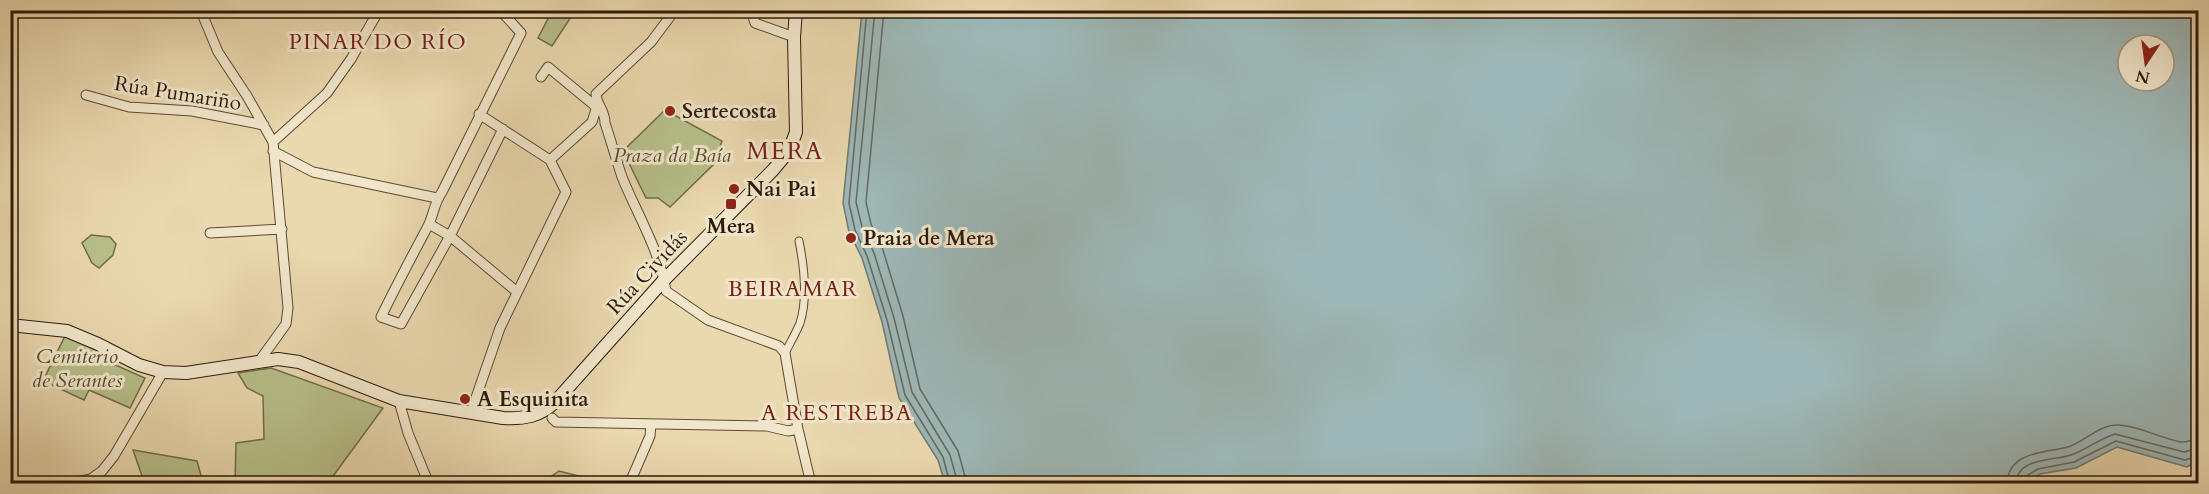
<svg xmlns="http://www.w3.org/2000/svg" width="2209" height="494" font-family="Cardo,serif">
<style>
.green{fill:#b7bf8a;stroke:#726d4a;stroke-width:1.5}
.water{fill:#9db7b6;stroke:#707971;stroke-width:1.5;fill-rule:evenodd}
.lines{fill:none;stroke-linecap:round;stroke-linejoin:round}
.shore{stroke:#656960;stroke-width:1.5}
.pedestrian-casing{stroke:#5c4a33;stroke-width:9}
.minor-casing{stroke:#5c4a33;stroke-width:11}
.secondary-casing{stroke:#2d1b0a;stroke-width:14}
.pedestrian{stroke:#f1e6cb;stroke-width:7}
.minor{stroke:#f1e6cb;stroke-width:9}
.secondary{stroke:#f1e6cb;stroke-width:12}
.poi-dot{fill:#8f2418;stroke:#f1e6cb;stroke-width:2}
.labels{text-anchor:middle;stroke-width:6;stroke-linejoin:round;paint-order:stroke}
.street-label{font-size:21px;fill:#2d1b0a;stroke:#f1e6cb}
.poi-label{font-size:21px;font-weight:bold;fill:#2d1b0a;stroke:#f1e6cb;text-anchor:start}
.park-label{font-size:21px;font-style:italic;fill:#564c30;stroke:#f1e6cb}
.neighbourhood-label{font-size:22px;letter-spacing:1.5px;fill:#7a1f14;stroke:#f1e6cb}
.quarter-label{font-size:24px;letter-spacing:1.5px;fill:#7a1f14;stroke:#f1e6cb}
</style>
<rect width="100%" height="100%" fill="#ead8af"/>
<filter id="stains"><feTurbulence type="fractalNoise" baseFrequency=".00333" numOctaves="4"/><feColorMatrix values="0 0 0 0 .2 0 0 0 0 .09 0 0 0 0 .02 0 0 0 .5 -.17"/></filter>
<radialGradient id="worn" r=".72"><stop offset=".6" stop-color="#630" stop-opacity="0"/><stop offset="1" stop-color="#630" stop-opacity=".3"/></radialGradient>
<path class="green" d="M552 11H562L571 17 552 46 538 38Z
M665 110 722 141 714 164 670 207 658 198H646L623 151Z
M91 235 110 237 116 244 113 255 99 268 92 263 82 243Z
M65 336 113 356 111 363 145 378 130 408 89 390 84 400 43 381Z
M271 368 383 408 328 483H235L236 443 264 439 263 396 247 388 238 373Z
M133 450 197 461 203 483H142V476Z
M559 471 599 481V483H547L549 478Z"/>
<path class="water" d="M862 11H2198V461L2187 467 2117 447 2076 468 2040 474 2025 484 945 483 938 460 899 398 882 322 862 258 849 232 843 203ZM2128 45H2164V81H2128Z"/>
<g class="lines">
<path class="shore" d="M867 10 849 203 855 230 867 256 887 320 905 395 943 457 950 484
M875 10 856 202 862 227 874 253 894 318 912 392 950 455 958 484
M884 10 866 202 871 224 883 250 903 316 920 389 958 451 967 484
M2007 484C2008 451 2045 453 2068 447 2084 442 2100 424 2118 425 2139 426 2160 438 2181 442 2186 443 2192 439 2198 439
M2016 484C2017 457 2053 461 2071 455 2086 450 2099 439 2115 434L2184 452 2198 448
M2023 484 2025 477 2038 469 2074 462 2116 441 2185 460 2198 456"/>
<defs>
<path id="pedestrian" d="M785 353C790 343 796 333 800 323 808 298 804 266 799 241"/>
<path id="minor" d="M203 10V16L218 52 247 96 273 142
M500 10 521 33 442 192C434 203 434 214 428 226 412 256 396 286 381 317L401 324 450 236 503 129
M675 10 651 42 596 94C597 106 605 110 605 123 611 141 616 159 622 177 637 214 660 251 666 291L708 320 779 346 785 353 798 429 811 484
M751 10 755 23 794 37
M86 95 129 107 192 111 264 125
M479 114 550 160
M273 151 313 172 437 198
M429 224 450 236 517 292
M210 233 282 229
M260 360 286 324 288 308 273 142 327 93 351 59 379 10
M399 401 408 433 429 484
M471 412 500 328 566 192 550 160 592 122 596 109 594 105 548 67 541 77
M552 418 556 422 767 426 788 431 798 429
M67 484 91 479 102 471 114 456 163 372
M625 484 631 480 650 436 651 424"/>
<path id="secondary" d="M10 325 67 331 98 344 139 365 163 372 186 373 278 359 299 362 399 401 503 418C524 419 540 417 556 401L664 280 773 170 789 151 796 132 794 37 796 10"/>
</defs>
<use href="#pedestrian" class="pedestrian-casing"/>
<use href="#minor" class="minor-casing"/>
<use href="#secondary" class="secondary-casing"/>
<use href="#pedestrian" class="pedestrian"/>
<use href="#minor" class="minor"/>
<use href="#secondary" class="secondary"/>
</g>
<g class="poi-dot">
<circle cx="670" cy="111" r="6"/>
<circle cx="734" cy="189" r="6"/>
<rect x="725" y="198" width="12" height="12" rx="3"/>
<circle cx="851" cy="238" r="6"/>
<circle cx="465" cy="399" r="6"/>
</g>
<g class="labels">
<g class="street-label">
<text transform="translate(178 93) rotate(9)" y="7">Rúa Pumariño</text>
<text transform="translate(647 272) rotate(-47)" y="7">Rúa Cividás</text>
</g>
<g class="poi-label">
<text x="682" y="118">Sertecosta</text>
<text x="746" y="196">Nai Pai</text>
<text x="731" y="233" text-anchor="middle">Mera</text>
<text x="863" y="245">Praia de Mera</text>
<text x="477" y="406">A Esquinita</text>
</g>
<g class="park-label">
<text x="672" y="162">Praza da Baía</text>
<text x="77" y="363">Cemiterio<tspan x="77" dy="24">de Serantes</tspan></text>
</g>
<g class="neighbourhood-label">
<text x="378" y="49">PINAR DO RÍO</text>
<text x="793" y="296">BEIRAMAR</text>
<text x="837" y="420">A RESTREBA</text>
</g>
<g class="quarter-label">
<text x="785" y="159">MERA</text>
</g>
</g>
<rect width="2209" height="494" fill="none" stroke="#ead8af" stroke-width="36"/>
<rect x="12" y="12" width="2185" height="470" fill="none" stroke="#2d1b0a" stroke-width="3"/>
<rect x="18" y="18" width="2173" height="458" fill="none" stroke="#2d1b0a" stroke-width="1.5"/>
<g transform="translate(2146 63) rotate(193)"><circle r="28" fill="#f1e6cb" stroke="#a3957e" stroke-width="1.5"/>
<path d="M0-4.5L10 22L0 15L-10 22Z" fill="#8f2418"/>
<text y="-9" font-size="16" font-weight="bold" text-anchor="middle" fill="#2d1b0a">N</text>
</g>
<rect width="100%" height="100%" filter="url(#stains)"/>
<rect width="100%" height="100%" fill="url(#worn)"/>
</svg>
